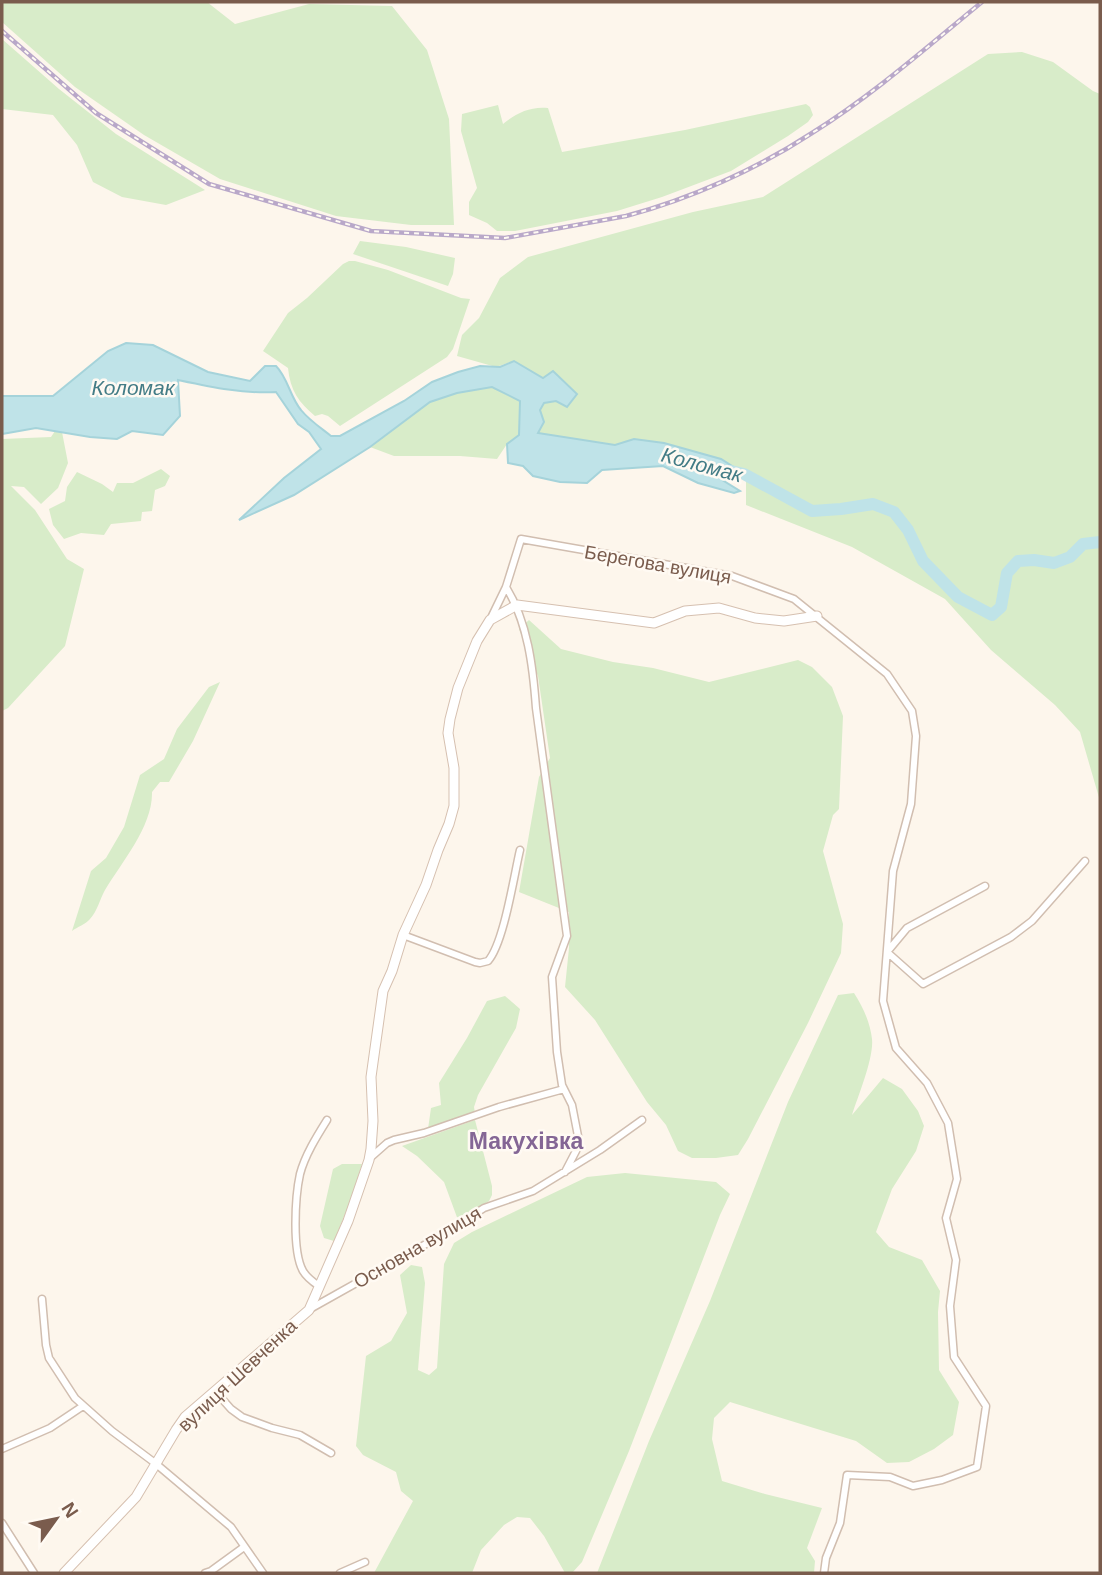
<svg xmlns="http://www.w3.org/2000/svg" width="1102" height="1575" font-family="Helvetica,sans-serif">
<style>
.green{fill:#d8ecc9}
.water{fill:#bfe3e8;stroke:#a5d3da;stroke-width:2}
.lines{fill:none;stroke-linecap:round;stroke-linejoin:round}
.river{stroke:#bfe3e8;stroke-width:12}
.street-casing{stroke:#d1beb0;stroke-width:9}
.secondary-casing{stroke:#d6c0b0;stroke-width:11}
.street{stroke:#fff;stroke-width:6}
.secondary{stroke:#fff;stroke-width:9}
.rail-casing{stroke:#b9a8c9;stroke-width:4.5}
.rail{stroke:#fffaf3;stroke-width:2;stroke-dasharray:5;stroke-linecap:butt}
.labels{text-anchor:middle;stroke-width:5;stroke-linejoin:round;paint-order:stroke}
.street-label{font-size:19px;fill:#7a5c4d;stroke:#fffaf3}
.water-label{font-size:21px;font-style:italic;fill:#437c86;stroke:#fffaf3}
.quarter-label{font-size:23px;font-weight:bold;fill:#846695;stroke:#fffaf3}
</style>
<rect width="100%" height="100%" fill="#fdf6ec"/>
<path class="green" d="M2 2H207L235 24 309 4 392 6 427 50 449 119 454 225H411L336 216 220 179 144 135 75 87 2 22Z
M2 39 59 89 116 134 205 190 166 205 122 197 93 182 77 145 53 115 2 109Z
M1022 52 1053 62 1093 91 1100 94V801L1080 732 1055 705 991 650 945 599 852 547 746 505V475L724 461 634 439 615 445 537 433 540 409 544 403 557 401 577 394 553 371 543 378 514 361 496 367 457 356 462 335 479 318 500 278 528 257 693 212 763 197 988 54Z
M806 104 810 107 813 115 808 122 788 136 731 171 662 197 617 211 515 231H497L487 223 469 215V202L477 188 461 131 462 114 498 105 503 124C516 113 531 106 548 108L562 152 685 130Z
M360 241 406 247 455 258 453 274 448 286 353 254Z
M349 261H355L388 270 461 298 470 299 453 349 447 357 340 426 328 416 322 414 315 416C299 403 290 390 288 368L263 351 288 313 307 298 343 264Z
M492 387 520 401 519 436 507 444 497 459 460 456H394L370 447 430 402 457 393Z
M55 431 62 432 68 463 58 488 41 504 24 487 11 486 35 510 67 559 84 569 65 646 8 708 2 711V439L51 437Z
M161 469 170 476 165 486 155 490 152 511 142 512 141 521 111 524 104 535 81 533 64 539 53 525 49 509 65 501 67 487 77 472 102 484 113 492 117 483H133Z
M529 620 561 649 613 662 653 668 709 682 798 660 812 667 832 687 843 716 839 809 833 815 823 851 843 924 841 953 808 1023 748 1139 738 1155 716 1158H692L678 1151 666 1125 647 1102 595 1020 565 987 569 948V912L519 892 539 777 550 758 538 676 519 629Z
M220 682 193 741 169 782H160L152 792C153 826 122 862 105 890 100 899 97 912 90 919 86 924 77 927 72 931L91 871 106 858 124 827 140 775 164 759 177 729 209 687Z
M854 993C863 1007 870 1022 872 1039 874 1058 858 1096 852 1115L883 1078 902 1089 918 1111 924 1126 916 1151 892 1189 876 1232 889 1247 922 1260 940 1291 938 1312 939 1370 959 1402 953 1435 934 1449 909 1462 887 1463 856 1441 730 1402 714 1418 712 1439 722 1481 765 1494 822 1508 807 1548 815 1561 814 1573H597L649 1441 710 1301 788 1102 838 995Z
M505 996 520 1009 516 1028 478 1095 474 1107 475 1113 428 1129 431 1108 441 1105 439 1083 467 1038 487 1001Z
M475 1120 492 1186V1195L489 1201 458 1220 444 1182 417 1156 402 1146Z
M342 1164H362L350 1202 334 1241 324 1238 320 1226 333 1169Z
M625 1173 716 1182 730 1194 720 1215 629 1451 582 1562 572 1573H565L544 1536 530 1518 517 1517 504 1525 481 1550 472 1573H374L413 1501 401 1491 396 1472 363 1455 356 1446 366 1356 391 1341 407 1313 400 1275 411 1265 422 1267 425 1283 418 1370 429 1375 437 1368 444 1264 454 1243 472 1232 587 1177Z"/>
<path class="water" d="M126 343 153 345 208 372 250 381 265 366H276C288 378 290 397 301 410 309 420 321 428 331 436H340L404 401 432 382 458 372 480 366 500 367 514 361 543 378 553 371 577 394 567 407 556 401 544 403 540 410 544 422 538 433 615 445 634 439 664 443 721 459 746 475 724 481 740 491 734 493 698 483 663 466 602 470 587 483 560 482 533 476 523 466 508 463 507 444 519 435 520 401 492 387 457 393 430 402 370 447 294 495 239 520 284 478 321 449 309 432 298 424 276 392C243 394 211 387 178 380L180 416 163 435 132 431 117 439 90 437 36 428 2 434V396H53L108 351Z"/>
<g class="lines">
<path class="river" d="M731 471 744 474 812 511 841 509 873 504 894 512 908 530 923 561 958 597 992 615 1001 607 1007 573 1018 561 1034 560 1054 563 1070 557 1083 544 1100 542"/>
<defs>
<path id="street" d="M506 587C528 623 533 667 536 708L567 936 552 977 557 1052 562 1085 572 1105 578 1136 577 1149 565 1172
M490 620 506 587 521 539 732 576 794 599 887 674 912 711 916 736 911 804 893 871 883 1001 896 1048 927 1083 948 1123 957 1179 946 1218 956 1260 950 1306 954 1357 986 1406 977 1467 942 1480 913 1486 890 1477 847 1475 840 1523 826 1558 824 1573
M985 886 907 928 887 952 923 984 1011 937 1032 921 1085 861
M403 935 475 962 480 963 488 961C504 943 514 875 520 850
M370 1158 387 1143 394 1140 424 1133 499 1107 564 1089
M319 1286C313 1282 307 1278 303 1271 292 1251 295 1197 300 1174 305 1155 317 1136 327 1120
M42 1299 46 1345 49 1358 75 1398 112 1431 155 1463 231 1527 263 1573
M310 1309 442 1235 484 1208 533 1191 600 1150 642 1120
M215 1391 231 1409 242 1417 272 1428 300 1435 331 1453
M2 1449 50 1428 83 1406
M2 1523 34 1573
M205 1573 211 1571 244 1547
M340 1573 365 1562"/>
<path id="secondary" d="M64 1573 136 1497 176 1430 185 1417 309 1310 348 1221 369 1160 371 1149 373 1121 371 1077 383 991 392 971 403 935 426 885 438 850 449 824 454 806V768L448 733 450 719 458 688 477 641 490 620 517 605 654 623 685 611 719 608 755 618 784 621 817 616"/>
</defs>
<use href="#street" class="street-casing"/>
<use href="#secondary" class="secondary-casing"/>
<use href="#street" class="street"/>
<use href="#secondary" class="secondary"/>
<defs>
<path id="rail" d="M2 31 96 113 209 184 371 231 505 238 626 216C690 199 757 169 812 133 873 95 927 47 982 2"/>
</defs>
<use href="#rail" class="rail-casing"/>
<use href="#rail" class="rail"/>
</g>
<g class="labels">
<g class="street-label">
<text transform="translate(658 564) rotate(10)" y="7">Берегова вулиця</text>
<text transform="translate(417 1247) rotate(-30)" y="7">Основна вулиця</text>
<text transform="translate(237 1375) rotate(-43)" y="7">вулиця Шевченка</text>
</g>
<g class="water-label">
<text x="133" y="395">Коломак</text>
<text transform="translate(702 465) rotate(15)" y="7">Коломак</text>
</g>
<g class="quarter-label">
<text x="526" y="1149">Макухівка</text>
</g>
</g>
<rect width="1102" height="1575" fill="none" stroke="#7a5c4d" stroke-width="7"/>
<g transform="translate(56 1519) rotate(57)" stroke="#fffaf3" stroke-width="5" paint-order="stroke">
<path d="M0-5L12 26L0 18L-12 26Z" fill="#7a5c4d"/>
<text y="-10" font-size="19" font-weight="bold" text-anchor="middle" fill="#7a5c4d">N</text>
</g>
</svg>
